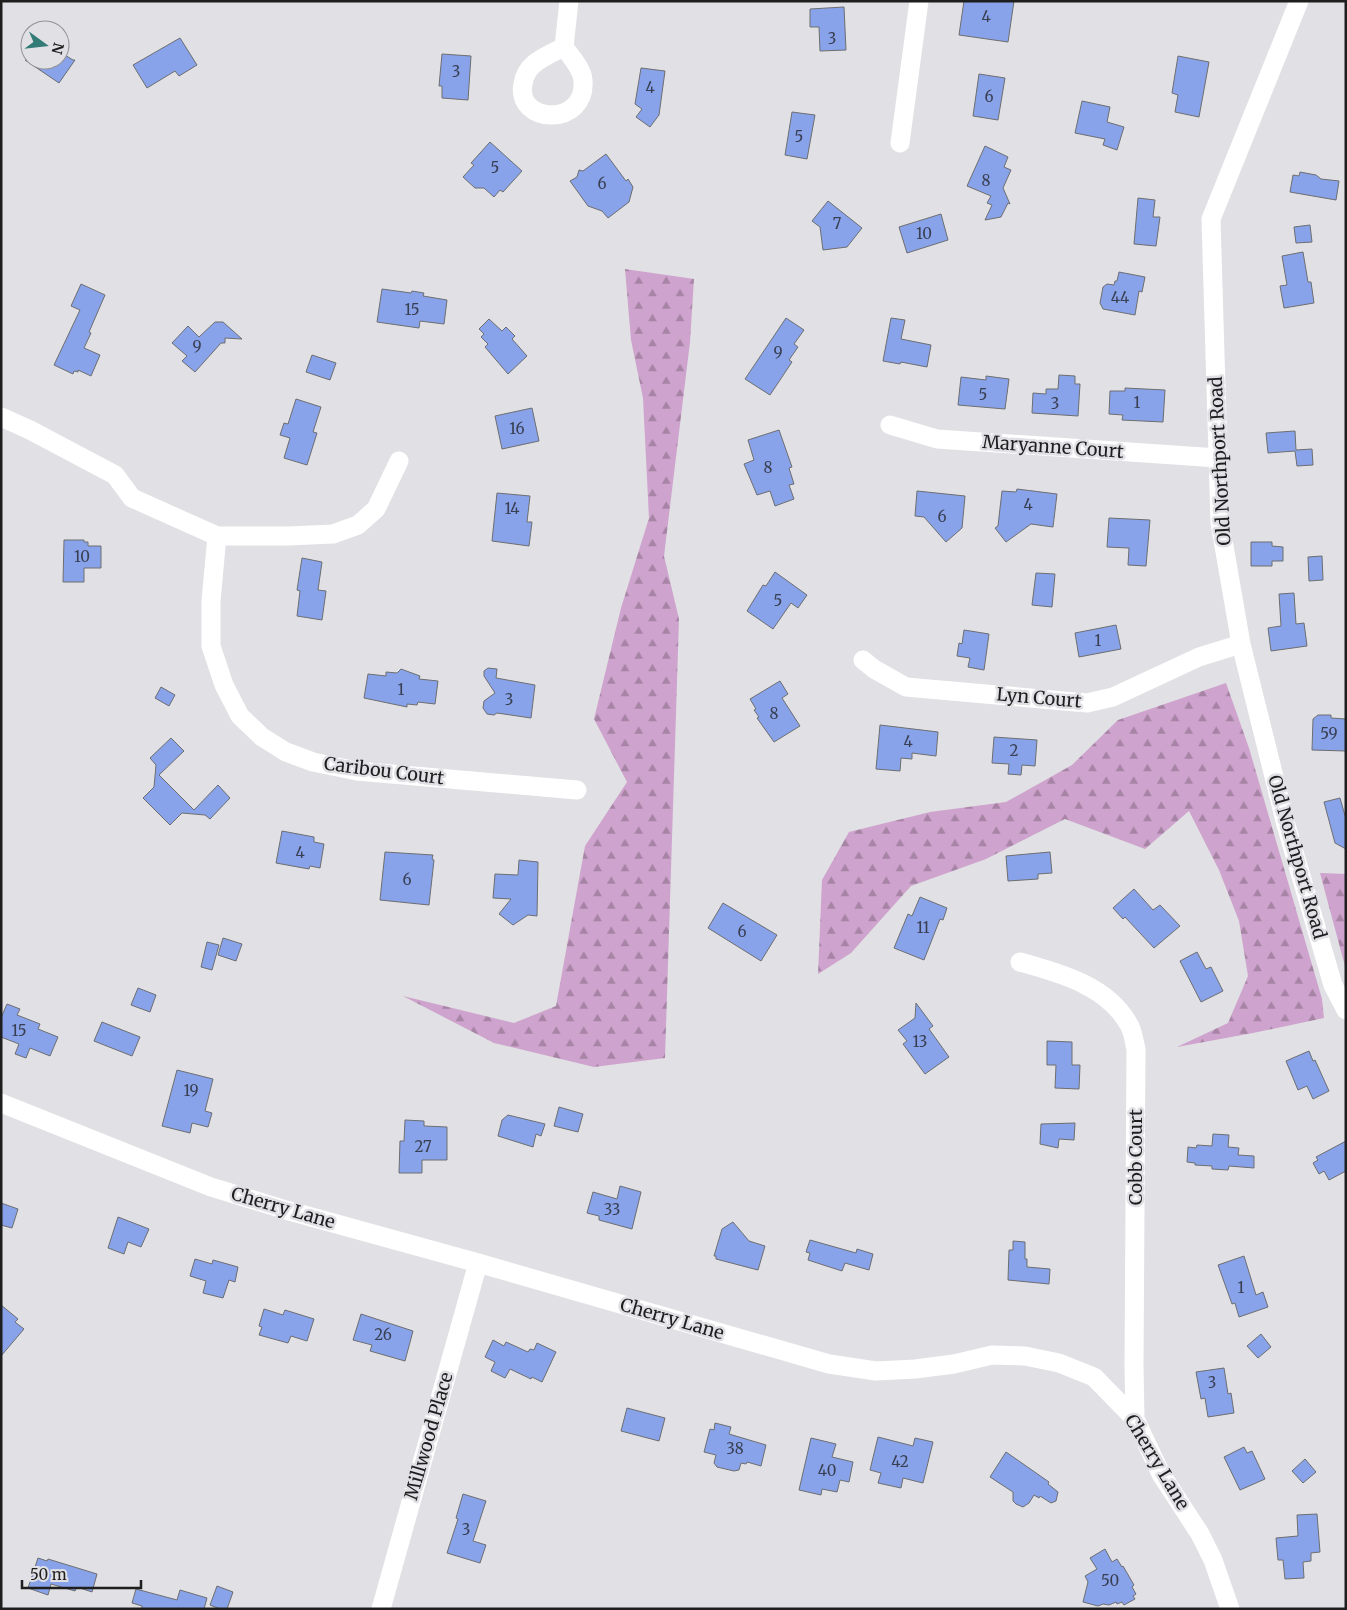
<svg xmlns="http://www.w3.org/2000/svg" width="1347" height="1610" font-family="Merriweather,serif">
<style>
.forest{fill:url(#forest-firs)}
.building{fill:#89a3ea;stroke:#6c6e71}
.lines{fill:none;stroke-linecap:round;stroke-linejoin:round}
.minor{stroke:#fff;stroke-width:19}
.labels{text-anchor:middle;stroke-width:5;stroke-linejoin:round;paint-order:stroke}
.number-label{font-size:15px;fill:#393f52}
.street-label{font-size:18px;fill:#1e1e1f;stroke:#e1e0e4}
</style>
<defs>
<pattern id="forest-firs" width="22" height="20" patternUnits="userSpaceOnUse" patternTransform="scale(1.25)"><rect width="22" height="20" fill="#cea3cd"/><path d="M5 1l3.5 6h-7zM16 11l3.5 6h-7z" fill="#a784a6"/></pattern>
</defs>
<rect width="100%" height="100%" fill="#e1e0e4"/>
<path class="forest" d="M625 269 694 279 690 342 664 556 679 619 665 1058 594 1067 494 1043 403 996 514 1023 556 1006 585 846 627 782 594 719 621 608 649 518 643 398 631 340Z
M1226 683 1249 748 1322 999 1324 1018 1253 1033 1177 1047 1228 1023 1248 976 1239 921 1219 870 1189 811 1145 849 1065 819 986 859 911 886 851 953 818 974 822 880 849 832 930 812 1006 802 1072 765 1118 720Z
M1320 873 1346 874V970Z"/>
<path class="building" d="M964 1H1014L1008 42 959 35Z
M844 7 846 50 820 51 819 27H810V9Z
M180 38 197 65 179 76 175 71 147 88 133 65Z
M60 52 73 60H75L59 83 25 60H60Z
M442 54 471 56 468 100 442 98V86H439Z
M1178 56 1209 62 1199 117 1175 112 1178 95 1172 93Z
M641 68 665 71 659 115 650 127 636 117 642 109 635 104Z
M979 74 1005 78 998 120 973 116Z
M1082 101 1110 107 1107 122 1124 127 1117 150 1103 145 1105 139 1075 133Z
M792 112 815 115 807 159 785 155Z
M490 142 522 171 503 192 500 190 494 197 484 188H475L463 177 474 165 471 163Z
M985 146 1008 157 1004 167 1011 170 1003 188 1010 204 1008 203 1001 217 985 220 992 205 987 203 991 196 967 186Z
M606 154 626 181 628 179 633 187 629 202 608 218 602 211 588 206 570 181 577 177 579 170 583 171Z
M1300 172 1316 175 1321 179 1339 181 1336 200 1290 192 1293 175 1299 176Z
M1138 198 1155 200 1153 217H1160L1156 246 1134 244Z
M828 201 862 228 847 247 823 250 820 227 812 221Z
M941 214 948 240 907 253 899 227Z
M1310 225 1312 242 1296 243 1294 227Z
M1303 252 1308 282H1311L1314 303 1284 308 1280 286 1287 285 1282 256Z
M1119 272 1145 277 1142 292 1139 291 1135 315 1103 309 1100 303 1103 287 1107 284 1114 285 1115 281H1117Z
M81 284 105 295 89 332 91 333 84 348 100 355 91 376 78 370V372L74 371 73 374 54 365 80 310 71 306Z
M382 289 411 293 412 291 424 293 423 296 447 300 444 324 420 321 419 328 377 322Z
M786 318 804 330 794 344 798 347 789 360 792 362 770 395 745 379Z
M891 318 905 320 901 339 931 345 927 367 901 362 900 364 883 361Z
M489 319 502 331 506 327 515 336 512 339 527 356 508 374 485 347 488 344 481 337 484 334 479 329Z
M215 322H223L242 339 225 338V343H221L195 372 182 361 187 356 172 343 188 326 199 337Z
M312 355 336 363 330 380 306 372Z
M1059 375 1075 376V384H1080L1078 416 1032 413 1033 393 1046 394V389H1058Z
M986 376 1009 379 1005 409 958 405 961 377 986 380Z
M1125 388 1165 390 1163 422 1122 420 1123 415 1109 414 1110 391H1125Z
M296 399 321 407 313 432 317 433 307 465 284 458 290 438 280 435 284 423 288 424Z
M532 408 539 441 502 449 495 416Z
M779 430 792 467 789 468 794 484 789 485 794 499 775 506 770 491 757 495 744 464 754 460 748 440Z
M1295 431 1296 450 1312 449 1313 465 1297 466 1295 451 1268 453 1266 433Z
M1017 489 1057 494 1053 527 1031 524 1006 542 995 528 998 526 1002 491 1016 492Z
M917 491 965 496 962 528 946 542 924 517 915 516Z
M497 493 530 496 527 522H532L529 546 492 541Z
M1109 518 1150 520 1146 566 1128 565 1129 548 1107 547Z
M64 540H84V542H88V546H101V568H84V582H63Z
M1251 542H1272V546L1283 547V561H1272V566H1251Z
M1322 556 1323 580 1309 581 1308 557Z
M302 558 322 562 318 590 326 591 322 620 297 616 300 591 297 590Z
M775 572 807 595 798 608 791 603 773 629 747 611 763 585 766 586Z
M1036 573 1055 574 1052 607 1032 605Z
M1294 593 1296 624 1304 623 1307 646 1271 651 1268 628 1281 626 1279 594Z
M1116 625 1121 649 1079 657 1075 633Z
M964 630 989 634 984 670 968 667 970 658 957 656 959 643 962 644Z
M488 668 497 669 496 678 535 685 531 718 497 713 494 715 487 714 483 708 484 701 495 693 484 676V671Z
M401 669 420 676 419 679 438 681 435 704 418 702 417 705 407 704V707L364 698 368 674 386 676V672L397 673Z
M780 681 788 694 782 698 800 726 774 742 757 718 759 717 754 710 756 709 750 699Z
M161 687 175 695 169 706 155 698Z
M1318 715H1331V718L1346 719V751L1312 750 1313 719Z
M880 725 938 732 936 756 912 753V759L901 758 900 771 876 769Z
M994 737 1037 740 1035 766 1022 765 1021 775 1008 774 1009 764 992 763Z
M171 738 184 751 159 775 194 810 218 785 230 798 210 819 205 815 182 813 170 825 143 798 154 787 156 765 150 758Z
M1340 798 1346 819V849L1335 843 1324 802Z
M282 831 314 837V842L324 844 320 868 310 866 309 869 276 863Z
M385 852 433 855 432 859 434 860 429 905 380 900Z
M1050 852 1052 873 1038 874V879L1008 881 1006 856Z
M519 860 538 862 537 916 528 915 513 925 499 914 511 899 493 898 495 874 518 875Z
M1134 889 1153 910 1160 905 1180 926 1154 948 1125 917 1123 919 1113 908Z
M920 897 947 908 943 920 940 919 924 960 894 948 908 914 912 916Z
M723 903 777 935 761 961 708 928Z
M223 938 242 944 236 961 218 955Z
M207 942 219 945 212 970 201 967Z
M1197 952 1206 969 1211 967 1223 991 1201 1002 1180 961Z
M138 988 156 995 150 1012 131 1005Z
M916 1003 933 1026 929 1029 949 1057 925 1074 903 1044 907 1041 898 1030 915 1018Z
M7 1004 20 1009 17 1015 40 1024 38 1029 58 1037 50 1056 30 1048 26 1058 15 1054 19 1044 1 1037V1018Z
M102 1022 140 1037 132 1056 94 1041Z
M1047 1041 1072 1042V1065H1080L1079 1089 1055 1088 1056 1065H1047Z
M1309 1051 1313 1061 1315 1060 1329 1091 1313 1099 1307 1086 1298 1090 1286 1061Z
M177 1070 213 1079 205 1111 212 1113 208 1127 192 1123 190 1133 162 1126Z
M559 1107 583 1114 578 1132 554 1126Z
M508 1115 545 1124 541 1136 536 1134 533 1147 498 1136 502 1120Z
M405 1120 424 1121V1126L447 1127V1160H422V1173H399L400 1141H404Z
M1075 1123 1074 1140 1059 1139 1058 1148 1040 1144 1041 1124Z
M1213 1134 1229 1135 1228 1147 1239 1148 1238 1155 1254 1156V1168L1229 1166 1228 1170 1212 1169V1166L1195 1165V1163L1187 1162 1188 1147 1196 1148 1197 1145 1212 1146Z
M1346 1141V1171L1329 1180 1324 1171 1319 1174 1313 1163 1318 1160 1316 1157Z
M620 1186 641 1192 632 1229 599 1220V1216L587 1213 593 1192 617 1199Z
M1 1203 18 1209 12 1228 1 1225Z
M118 1217 149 1229 141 1247 128 1242 124 1254 108 1248Z
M733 1222 749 1241 765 1246 758 1270 716 1259V1256H714L722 1229Z
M810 1240 856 1253 857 1249 873 1254 869 1270 845 1263 842 1271 808 1260 810 1253 806 1252Z
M1013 1241 1025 1242V1259H1027V1267L1050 1269 1049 1284 1008 1280 1009 1250H1013Z
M1244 1256 1256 1295 1263 1292 1268 1307 1239 1317 1235 1303 1232 1304 1218 1265Z
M195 1259 212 1264 213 1260 238 1267 235 1282 229 1280 223 1298 203 1293 206 1281 190 1276Z
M1 1305 18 1319 15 1322 24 1329 1 1356Z
M264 1309 283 1315 285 1310 314 1319 307 1341 291 1336 288 1343 259 1335 262 1327 259 1326Z
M361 1314 413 1331 405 1361 370 1351 372 1345 353 1340Z
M1261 1334 1271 1347 1258 1358 1247 1346Z
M493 1340 504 1346 506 1342 528 1352 530 1349 534 1350 537 1343 556 1352 542 1382 532 1377 531 1379 510 1369 505 1378 491 1371 495 1362 485 1357Z
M1224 1368 1228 1394 1231 1393 1234 1413 1208 1417 1205 1398 1201 1399 1196 1372Z
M627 1408 665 1418 659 1441 621 1431Z
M715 1423 731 1427 729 1434 766 1445 761 1466 747 1462 746 1464 741 1463 739 1470 734 1471 717 1467 714 1463 716 1455 704 1452 710 1429 714 1430Z
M878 1437 913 1446 915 1438 933 1442 923 1483 903 1478 901 1488 878 1483 881 1473 870 1470Z
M811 1438 836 1444 832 1457 853 1462 849 1482 840 1480 837 1492 822 1489 821 1495 799 1490Z
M1244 1447 1247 1453 1252 1451 1265 1479 1240 1490 1224 1457Z
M1006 1452 1049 1482 1048 1484 1058 1492 1056 1501 1051 1503 1040 1496 1039 1498 1034 1495 1029 1503 1023 1507 1016 1504 1013 1501V1492L990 1477Z
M1305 1459 1316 1472 1303 1483 1292 1471Z
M463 1494 486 1501 473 1541 486 1545 480 1563 447 1553 458 1519 456 1518Z
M1317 1514 1320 1552 1311 1553V1561L1303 1562 1304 1578 1285 1579 1283 1560H1278L1276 1538 1298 1536 1297 1515Z
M1105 1549 1112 1562 1117 1559 1122 1567 1123 1566 1134 1585 1132 1587 1136 1594 1133 1596 1135 1599 1124 1605 1122 1602 1117 1604 1116 1602 1109 1605 1103 1604 1098 1606 1083 1602 1088 1582 1085 1576 1097 1569 1090 1558Z
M38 1558 47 1561 48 1559 97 1574 92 1592 77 1587 75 1591 51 1584 48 1595 28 1588Z
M217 1586 233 1592 227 1609H220L210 1605Z
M136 1589 177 1600 180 1590 207 1598 204 1609H142V1606L132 1603Z"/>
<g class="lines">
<path class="minor" d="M1299 1 1211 219 1220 523 1241 644 1286 825 1333 985 1346 1010
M564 47C554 52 542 57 534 64 528 69 524 77 523 84 515 124 587 128 583 80 582 68 570 56 564 47L569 1
M900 143 919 1
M1 417 30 430 115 475 132 498 217 536H289L333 534 358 525 376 509 399 461
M890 425 937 439 1218 458
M217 536 211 601V646L224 685 240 716 262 737 286 752 313 762 357 771 577 790
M863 660 874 669 906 687 1087 703 1113 697 1199 657 1241 644
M1020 962C1059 973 1106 985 1128 1023 1133 1030 1134 1041 1136 1049L1134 1366 1135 1419
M1 1103 211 1187 286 1210 478 1263 829 1364 876 1371 915 1369 954 1364 992 1355 1025 1356 1059 1363 1094 1377 1135 1419 1161 1474 1200 1534 1213 1560 1230 1609
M381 1609 478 1263"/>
</g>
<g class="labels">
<g class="number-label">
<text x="986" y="22">4</text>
<text x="832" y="44">3</text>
<text x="456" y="77">3</text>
<text x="650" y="93">4</text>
<text x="989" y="102">6</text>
<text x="799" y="142">5</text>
<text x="495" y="173">5</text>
<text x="986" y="186">8</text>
<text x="602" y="189">6</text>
<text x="837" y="229">7</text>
<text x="924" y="239">10</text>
<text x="1120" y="303">44</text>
<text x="412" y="315">15</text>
<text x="197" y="352">9</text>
<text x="778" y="358">9</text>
<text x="983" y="400">5</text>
<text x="1137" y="408">1</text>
<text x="1055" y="409">3</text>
<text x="517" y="434">16</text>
<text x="768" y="473">8</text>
<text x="1028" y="510">4</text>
<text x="512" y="514">14</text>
<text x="942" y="522">6</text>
<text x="82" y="562">10</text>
<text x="778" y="606">5</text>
<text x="1098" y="646">1</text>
<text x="401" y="695">1</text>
<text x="509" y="705">3</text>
<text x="774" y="719">8</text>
<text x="1329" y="739">59</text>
<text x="908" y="747">4</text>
<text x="1014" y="756">2</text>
<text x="300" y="858">4</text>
<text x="407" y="885">6</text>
<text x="923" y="933">11</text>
<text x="742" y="937">6</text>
<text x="19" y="1036">15</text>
<text x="920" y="1047">13</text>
<text x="191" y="1096">19</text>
<text x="423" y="1152">27</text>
<text x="612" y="1215">33</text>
<text x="1241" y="1293">1</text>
<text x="383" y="1340">26</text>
<text x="1212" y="1388">3</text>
<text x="735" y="1454">38</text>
<text x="900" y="1467">42</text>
<text x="827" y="1476">40</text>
<text x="466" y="1535">3</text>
<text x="1110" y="1586">50</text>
</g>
<g class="street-label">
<text transform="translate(1053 447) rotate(4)" y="6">Maryanne Court</text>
<text transform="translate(1220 461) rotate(-93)" y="6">Old Northport Road</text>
<text transform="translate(1039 698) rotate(5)" y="6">Lyn Court</text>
<text transform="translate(384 771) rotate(7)" y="6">Caribou Court</text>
<text transform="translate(1297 857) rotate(74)" y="6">Old Northport Road</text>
<text transform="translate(1136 1157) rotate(-90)" y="6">Cobb Court</text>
<text transform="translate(283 1208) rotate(16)" y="6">Cherry Lane</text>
<text transform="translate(672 1319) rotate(16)" y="6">Cherry Lane</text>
<text transform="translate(429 1436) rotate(-74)" y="6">Millwood Place</text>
<text transform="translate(1157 1462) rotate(59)" y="6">Cherry Lane</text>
</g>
</g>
<rect width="1347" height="1610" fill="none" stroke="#1e1e1f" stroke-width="5"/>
<g transform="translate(45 45) rotate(105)"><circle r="24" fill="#e1e0e4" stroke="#939295"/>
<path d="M0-4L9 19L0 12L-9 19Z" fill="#327b76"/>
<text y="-8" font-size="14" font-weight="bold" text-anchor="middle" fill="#1e1e1f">N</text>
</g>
<path d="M22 1580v8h119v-8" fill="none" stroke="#1e1e1f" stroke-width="2.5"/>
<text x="30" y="1580" font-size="15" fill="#1e1e1f" stroke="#e1e0e4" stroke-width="4" paint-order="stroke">50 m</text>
</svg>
